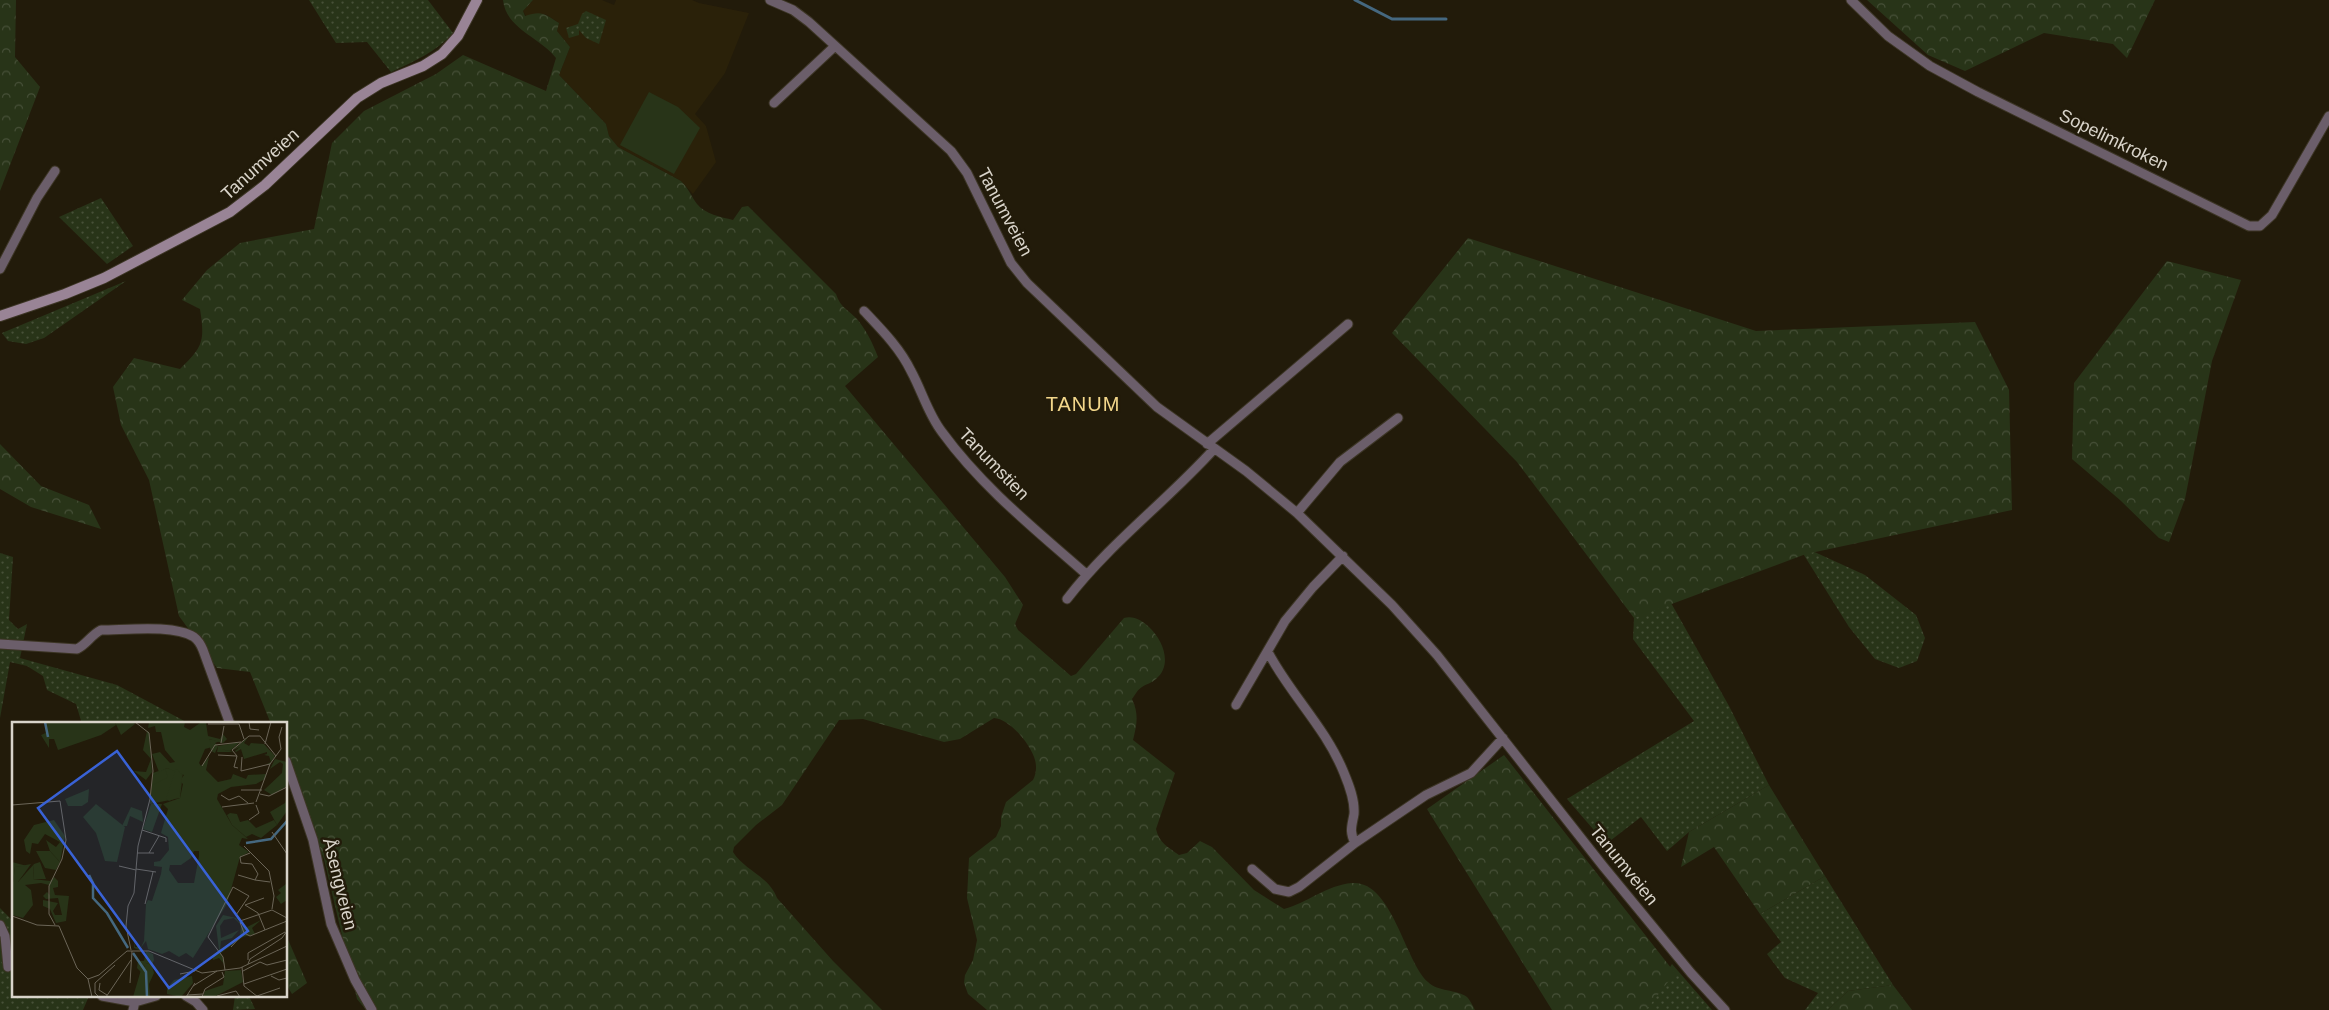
<svg xmlns="http://www.w3.org/2000/svg" width="2329" height="1010" font-family="Helvetica,sans-serif">
<style>
.built{fill:#2a2109}
.grass{fill:url(#grass-dots)}
.forest{fill:url(#forest-crowns)}
.pitch{fill:#283418}
.lines{fill:none;stroke-linecap:round;stroke-linejoin:round}
.stream{stroke:#456880;stroke-width:3}
.street-casing{stroke:#3c3525;stroke-width:11}
.secondary-casing{stroke:#3c3525;stroke-width:12}
.street{stroke:#6b5e6a;stroke-width:9}
.secondary{stroke:#998496;stroke-width:10}
.labels{text-anchor:middle;stroke-width:5;stroke-linejoin:round;paint-order:stroke}
.street-label{font-size:18px;fill:#d9d4ca;stroke:#221b0a}
.quarter-label{font-size:20px;letter-spacing:1px;fill:#f3d78b;stroke:#221b0a}
.inset-river{fill:none;stroke:#456880;stroke-width:2.5}
.inset-road{fill:none;stroke:#6b6557;stroke-width:1}
.view{fill:#3962d6;fill-opacity:0.15;stroke:#3962d6;stroke-width:2.5}
.inset-edge{fill:none;stroke:#d9d4ca;stroke-width:2.5}
</style>
<defs>
<pattern id="grass-dots" width="8" height="8" patternUnits="userSpaceOnUse" patternTransform="scale(1.25)"><rect width="8" height="8" fill="#283418"/><path d="M2 2h.1M6 6h.1" fill="none" stroke="#475038" stroke-width="1.8" stroke-linecap="round"/></pattern>
<pattern id="forest-crowns" width="20" height="18" patternUnits="userSpaceOnUse" patternTransform="scale(1.25)"><rect width="20" height="18" fill="#283418"/><path d="M2 6a3 3 0 1 1 6 0M12 15a3 3 0 1 1 6 0" fill="none" stroke="#475038"/></pattern>
</defs>
<rect width="100%" height="100%" fill="#221b0a"/>
<path class="built" d="M533 0H602L614 5 616 0H692L699 3 749 13 725 73 695 114 706 126 716 162 693 194 681 181 618 147 609 136 606 124 559 75 570 47 557 31 559 23 545 14 526 16 523 11Z"/>
<path class="grass" d="M309 0H428L453 33C436 52 415 61 391 72L367 42 336 43Z
M586 11 606 20 599 44 586 38 579 30V35L569 38 566 28 578 24 582 14Z
M101 198 133 246 107 264 59 217Z
M126 281 44 338 26 344 8 341 2 333Z
M1797 544 1865 575 1916 615 1925 638 1917 661 1899 668 1875 659 1849 627Z
M0 553 13 557 9 620 18 629 27 624 20 658 117 685 190 724H82L76 704 47 690 43 676 27 666 10 662 0 718Z
M1666 594 1729 706 1769 785 1689 832 1667 851 1641 817 1606 844 1567 799 1694 721 1633 639 1634 618Z
M1825 876 1893 985 1848 991 1828 1010H1805L1818 993 1785 978 1767 954 1781 942 1760 914Z
M0 908 14 922V996H89L83 1010H0Z
M1672 964 1712 1010H1643Z
M235 996H249L255 1009 233 1010Z"/>
<path class="forest" d="M0 0H16L15 57 40 87 0 191Z
M503 0H533L523 11 525 16C542 10 545 14 559 23L557 31 570 47 559 75 606 124 609 136 618 147 681 181C689 189 691 196 697 204 705 214 721 217 733 220L742 207 748 206 836 294C841 308 846 308 856 318 866 329 873 344 878 357L845 386 1005 577 1023 605 1015 624 1018 630 1071 676 1076 674 1124 618C1133 615 1143 621 1149 627 1163 640 1173 665 1156 679 1152 683 1146 684 1142 687 1138 689 1135 695 1132 699 1139 714 1137 724 1133 740L1175 773 1156 829C1159 843 1168 847 1179 855L1187 853 1200 841 1212 847 1254 890 1284 909C1307 903 1327 885 1352 883 1392 880 1404 960 1428 982 1438 992 1456 989 1467 997 1470 1000 1473 1006 1475 1010H987L968 994 964 983 965 975 973 960 977 940 967 898 969 858 996 837 1001 826V817L1006 802 1033 780C1036 774 1037 767 1035 760 1031 745 1010 719 994 718L960 739 944 742 863 719 839 720 782 805 756 825 734 847 733 852C745 871 769 876 777 898L833 961 882 1010H366L357 999 324 859 286 764V724H271L250 672 217 668 179 616 149 480 121 425 113 387 134 358 180 369C203 346 205 342 200 309L182 300 207 270 240 243 314 229 332 143 364 111 436 74 463 55 546 91 556 58C540 37 506 29 503 0Z
M1867 0H2155L2127 58 2113 44 2044 33 1965 71 1928 55Z
M1468 238 1756 331 1975 322 2009 390 2012 510 1806 554 1634 618 1517 462 1392 333Z
M2167 261 2241 280 2212 361 2185 499 2169 542 2159 538 2120 500 2072 459 2074 383Z
M0 444 41 486 89 505 101 529 31 507 0 489Z
M1504 755 1675 973 1646 1010H1552L1427 809Z
M1769 785 1825 876 1760 914 1714 847 1681 867 1689 832Z
M286 935 307 983 292 994 286 984Z
M1893 985 1912 1010H1828L1848 991Z"/>
<path class="pitch" d="M649 92 678 107 700 128 674 174 620 145Z"/>
<g class="lines">
<path class="stream" d="M1355 0 1392 19H1446"/>
<defs>
<path id="street" d="M770 0 793 10 809 22 951 151 967 173 1011 263 1027 283 1157 407 1246 471 1297 513 1392 605 1437 655 1603 866 1691 973 1725 1010
M1851 0 1888 36 1930 66 1978 92 2249 226H2260L2272 215 2329 116
M774 103 834 47
M0 269 37 198 55 171
M864 311C881 329 900 348 911 371 922 391 928 414 942 432 982 487 1036 530 1086 574
M1207 444 1348 324
M1297 513 1340 462 1398 418
M1067 599C1110 543 1167 501 1214 449
M0 644 77 649C87 644 91 635 101 630 125 630 174 624 194 637 198 640 201 645 203 650L230 724
M1268 652C1290 694 1326 728 1344 773 1349 785 1355 800 1354 814 1352 826 1349 831 1355 843
M1236 705 1285 621 1313 587 1343 556
M286 761 313 840 331 924 355 980 372 1010
M1252 869 1275 889 1289 892 1299 887 1355 843 1426 795 1471 773 1503 738
M0 925 5 936 8 967
M102 996 135 1002
M186 996 196 1002 203 1010
M133 1010 135 1002 156 996"/>
<path id="secondary" d="M0 316 65 294 104 278 230 212 265 185 357 98 381 83 423 66 442 54 458 36 477 0"/>
</defs>
<use href="#street" class="street-casing"/>
<use href="#secondary" class="secondary-casing"/>
<use href="#street" class="street"/>
<use href="#secondary" class="secondary"/>
</g>
<g class="labels">
<g class="street-label">
<text transform="translate(2114 140) rotate(26)" y="6">Sopelimkroken</text>
<text transform="translate(260 164) rotate(-42)" y="6">Tanumveien</text>
<text transform="translate(1005 212) rotate(62)" y="6">Tanumveien</text>
<text transform="translate(994 464) rotate(46)" y="6">Tanumstien</text>
<text transform="translate(1624 865) rotate(51)" y="6">Tanumveien</text>
<text transform="translate(340 884) rotate(76)" y="6">Åsengveien</text>
</g>
<g class="quarter-label">
<text x="1083" y="411">TANUM</text>
</g>
</g>
<g transform="translate(12 722)">
<rect width="275" height="275" fill="#221b0a"/>
<path d="M103 0H120L123 2 109 13ZM135 9 137 10 139 37 140 50 134 58 122 49 134 50 139 37 131 28ZM236 15 232 21 237 24 239 21 252 22 263 34 258 42H255L259 40 257 34 252 33 255 32V30L232 37 229 27 224 30 223 29 228 25 221 28ZM196 17 208 19 203 21 206 24 228 20 218 29 208 27 222 30H205L206 24 203 31 199 29ZM155 46 171 50 168 76 138 82 141 51ZM119 85 130 89 131 100 118 94 115 104H110ZM218 91 225 92 228 100 236 98 244 106 262 98 265 103 249 116 240 112 234 115 220 103 215 93ZM24 129H38L48 140 44 148 33 146ZM28 140 34 157H21L22 142ZM19 142 6 160H1L3 145ZM211 193 224 196 229 203 235 205 249 198 240 206 243 212 231 215 209 231 213 243 207 236 201 238 200 234 207 228 204 204ZM222 196 229 203 228 215 208 228 209 219 220 216 227 208 209 216 208 204 212 198ZM134 229 141 232 142 238 140 243 134 241V246L131 242 129 250 125 246 126 239H132Z" fill="#283418" fill-rule="evenodd"/>
<path d="M32 0H103L104 3 89 13 46 28 42 17H37V26L29 13 36 10ZM137 0H173L172 5 178 8 188 1 192 0H201L194 1 196 14 208 17 211 12 215 17 211 21 197 17 200 25 193 27 187 41 189 44 197 35 194 48 206 60 219 57 221 52 234 57 236 53 254 52 253 57 244 62 219 65 206 72 205 77 220 103 236 117 230 116 227 123 237 130 228 135 215 182 181 236 174 231 167 235 157 229 150 232 136 227 134 219 127 228 122 226V219L123 225H129L132 219 134 182 136 178 140 179 149 152 150 145 142 144V140L148 139 157 128 156 115 149 111 156 87 151 82 168 76 171 62 168 59 172 53 155 46 147 50 140 32 148 30 158 41 163 40 153 28 149 10H144L143 4 136 6ZM182 129H187V134L182 161H166L157 148 158 143H169L179 136ZM263 37 275 40V64L260 73 252 68 270 51 271 42 268 40 258 47ZM77 67 76 80 70 84H56L53 77ZM275 75V89L265 103 258 90 273 81ZM84 82 113 105 105 140 93 139 84 111 71 95ZM139 82H150L140 110 131 107ZM42 98 53 114 48 140 38 129 34 118 44 125 48 120 33 112 26 122 20 121 18 132 14 129 12 118 22 103ZM0 140 15 144 3 145 1 160H6L22 142 21 157 38 159 42 155 46 159V165L41 166 43 173 57 174 54 199 44 201 38 187 31 184V178L46 181 41 189 43 193H50L46 176 34 177 31 174 35 170 38 173 37 163 29 161 13 163 19 168 21 183 11 196 0 193ZM131 241 133 245 134 241 140 243 142 251 137 262 138 275H121ZM229 248 231 260 202 275H191L193 269 211 263 213 249ZM180 254 181 261 169 275 155 272V266L162 258Z" fill="#283418" fill-rule="evenodd"/>
<path d="M153 47 156 55 141 63V54ZM164 47 170 52 167 75 157 79 154 77Z" fill="#283418"/>
<path d="M274 162 275 178 269 182 264 175 269 171 266 168Z" fill="#283418"/>
<path class="inset-river" d="M33 0 36 15M234 121 259 117 275 99M77 153 81 161V176L95 191 116 226M121 231 134 250 135 275"/>
<path class="inset-road" d="M231 0H237L238 7 247 8M196 2H227L232 17M209 21 212 4M253 22 259 0M206 33 225 34M230 35 229 49 258 42M190 44 203 23 229 20M226 46 222 45 225 34 220 28 237 14H248L264 34M229 68H250M248 72 257 74 275 65M209 73 217 78 227 74 236 81M244 80 258 42 269 27 267 15 270 5M0 83 48 79 54 118 50 137 37 164V192L43 203M210 85 242 81M237 98 247 91 244 83M130 108 154 116V120M260 110 275 132M232 124 257 149 262 174 260 187M125 131H142M137 131 147 114M238 131 228 135 229 141 240 142 246 152 243 158 258 160M107 144 124 148M124 147 144 150M226 153 243 158M252 176 233 183 246 191 253 208M133 182 141 150M0 194 25 203 47 204 65 246 76 257M228 200 232 211 238 214 275 199M219 225 232 211M119 228 114 204 116 184 122 171 126 124 138 77 141 49 137 11 123 0M236 238V231L273 210M236 242 238 237 270 216 275 209M230 245 232 264 246 275M213 248 211 235 196 215 221 165 237 174 224 193 228 199 260 188 275 196M231 249 248 240 255 243 275 238M168 252 183 249M259 254 267 258 275 256M88 261 87 268 95 273M118 261 120 229M232 262 275 247M181 264 205 249M175 273 191 272M205 274 224 269 228 275M80 275 76 257 87 253 115 229H137L190 251 228 246 275 224M87 275 83 271V261L103 243M94 275 119 238M174 275 183 261M190 275 193 267 212 255 210 250M242 275 268 266"/>
<path class="view" d="M105 29 236 209 157 266 26 86Z"/>
<rect width="275" height="275" class="inset-edge"/>
</g>
</svg>
